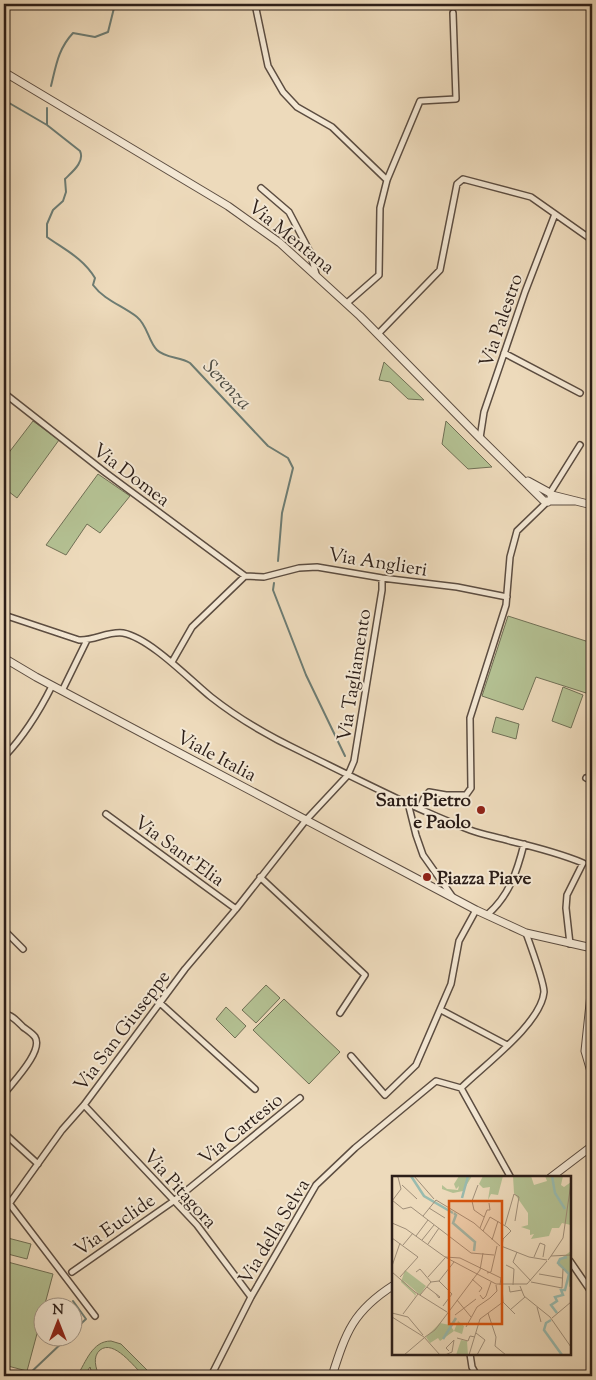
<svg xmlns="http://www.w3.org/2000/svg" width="596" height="1380" font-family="'Sorts Mill Goudy',serif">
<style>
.green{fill:#b4c193;stroke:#707056}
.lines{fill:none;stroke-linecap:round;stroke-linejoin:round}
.stream{stroke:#6d7c73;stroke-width:2}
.minor-casing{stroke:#5c4d41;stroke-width:8}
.tertiary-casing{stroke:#5c4d41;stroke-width:9}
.minor{stroke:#f3e7d3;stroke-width:5}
.tertiary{stroke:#f3e7d3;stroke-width:7}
.poi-dot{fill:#8f2418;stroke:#f3e7d3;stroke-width:2}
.labels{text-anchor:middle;stroke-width:4;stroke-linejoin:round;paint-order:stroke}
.street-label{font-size:19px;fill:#2c1e18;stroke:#f3e7d3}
.poi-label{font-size:19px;font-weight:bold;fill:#2c1e18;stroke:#f3e7d3;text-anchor:end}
.water-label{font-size:20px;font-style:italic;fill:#4d4d45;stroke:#f3e7d3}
.inset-river{fill:none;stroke:#99bbaf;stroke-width:2.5}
.inset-road{fill:none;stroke:#a08f7a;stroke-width:1}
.view{fill:#d5530d;fill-opacity:0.15;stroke:#d5530d;stroke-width:2.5}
.inset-edge{fill:none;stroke:#2c1e18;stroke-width:2.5}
</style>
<rect width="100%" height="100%" fill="#eddabb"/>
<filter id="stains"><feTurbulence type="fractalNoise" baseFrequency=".004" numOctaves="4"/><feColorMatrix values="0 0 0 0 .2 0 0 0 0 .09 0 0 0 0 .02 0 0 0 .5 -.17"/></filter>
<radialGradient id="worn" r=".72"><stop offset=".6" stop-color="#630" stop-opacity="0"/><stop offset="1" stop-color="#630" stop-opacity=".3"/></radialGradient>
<path class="green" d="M384 362 424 400 408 399 390 382 379 380Z
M33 421 59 440 17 498 4 488V459Z
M446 421 492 467 468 469 442 444Z
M98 474 130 496 100 533 87 524 66 555 46 545Z
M508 616 592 643V674L586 693 536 677 523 710 482 696Z
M563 687 583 695 571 728 552 721Z
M496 717 519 724 516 739 492 732Z
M266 985 280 998 256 1023 242 1010Z
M284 999 340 1052 309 1084 253 1030Z
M226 1007 246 1026 235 1038 216 1019Z
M4 1237 31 1244 27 1259 4 1253Z
M4 1261 53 1274 27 1371 4 1365Z
M111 1341 121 1344 153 1376H144C134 1367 114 1339 100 1350 92 1357 96 1368 99 1376H93L90 1367 84 1376H77C86 1362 92 1341 111 1341Z"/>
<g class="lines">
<path class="stream" d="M51 86C56 66 58 49 73 33L95 37 108 32 115 4
M4 100 47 125 80 151C85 162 72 172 65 179L66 192 63 201 53 210 47 224V237C65 250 83 258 95 278L93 285C104 300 123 306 137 317 148 326 148 341 157 350 165 358 180 357 190 363L268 446 288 458 293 468 282 513 278 561
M47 108V125
M274 583 273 590 306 675 345 756
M72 1332 86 1319 73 1301
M27 1376 67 1338"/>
<defs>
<path id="minor" d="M255 4 268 66 283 92 297 107 332 127 387 180
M261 188 289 212 310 252 316 274
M347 303 379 275 380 208 387 180 420 101 456 99 453 13
M378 334 440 270 457 184 463 179 531 197 592 240
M504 353 580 393
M4 393 106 473 245 576 264 577 299 568 317 567 382 578 457 587 507 597
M480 438 484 412 525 292 555 214
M550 493 580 445
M4 615 79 640C94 641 108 631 123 633 150 638 190 680 211 697 239 719 270 737 302 752 357 779 413 808 470 830 483 835 497 837 510 841 535 847 559 853 583 863L567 895 566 908 570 944
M172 662 192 627 245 576
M62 691 87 640
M4 757C24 736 39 712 52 686
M586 778 592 781
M408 803 416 835 423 855 452 896
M420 808 424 798 429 792 446 795H466L471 788 470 718 506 605 510 557 517 531 547 502
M106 814 236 909
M260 877 365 975 340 1013
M487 915C509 896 517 872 524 844
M4 930 23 949
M160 1003 255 1089
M441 1010 507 1045
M4 1014C11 1014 18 1022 23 1027 27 1030 32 1033 35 1037 44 1051 12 1083 4 1094
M351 1056 385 1095 416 1065 451 984 459 941 476 910
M461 1088C483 1066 541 1024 544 992 544 983 530 944 526 933
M461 1088 511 1178
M84 1105 197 1225 251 1297
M4 1133 38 1164
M7 1204 9 1203 95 1316
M4 1211 62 1130 84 1105 185 969 236 909 306 820 348 775 354 761 382 590V578
M570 1261 592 1293
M72 1272 175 1200 300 1098
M470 1354 472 1367 477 1376
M211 1376 251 1297 316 1185 355 1148 436 1081 461 1088"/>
<path id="tertiary" d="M4 72 228 206 280 243 360 316 480 438 544 501H576
M528 481 550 493 552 498 548 502
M552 495 592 505
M4 658 36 677 476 910 526 933 592 948
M592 985 585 1051 592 1075
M550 1178 592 1146
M332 1376C346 1332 353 1311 394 1285"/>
</defs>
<use href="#minor" class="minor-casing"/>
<use href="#tertiary" class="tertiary-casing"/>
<use href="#minor" class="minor"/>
<use href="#tertiary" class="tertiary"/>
</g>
<g class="poi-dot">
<circle cx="481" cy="810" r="5"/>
<circle cx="427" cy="877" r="5"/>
</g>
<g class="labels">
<g class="street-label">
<text transform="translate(292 236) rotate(39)" y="7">Via Mentana</text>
<text transform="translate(500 320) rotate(-71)" y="7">Via Palestro</text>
<text transform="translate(132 474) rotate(37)" y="7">Via Domea</text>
<text transform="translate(378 561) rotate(9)" y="7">Via Anglieri</text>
<text transform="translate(353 675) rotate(-81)" y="7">Via Tagliamento</text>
<text transform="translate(217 755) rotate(28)" y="7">Viale Italia</text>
<text transform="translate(180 850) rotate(36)" y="7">Via Sant'Elia</text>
<text transform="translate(121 1030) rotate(-53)" y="7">Via San Giuseppe</text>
<text transform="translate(240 1128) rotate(-39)" y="7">Via Cartesio</text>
<text transform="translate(181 1188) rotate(48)" y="7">Via Pitagora</text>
<text transform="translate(114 1224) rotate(-35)" y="7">Via Euclide</text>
<text transform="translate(273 1231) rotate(-59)" y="7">Via della Selva</text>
</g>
<g class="poi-label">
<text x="471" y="806">Santi Pietro<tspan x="471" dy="22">e Paolo</tspan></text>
<text x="437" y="884" text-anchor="start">Piazza Piave</text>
</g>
<g class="water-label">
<text transform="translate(228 384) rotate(47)" y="7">Serenza</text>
</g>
</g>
<g transform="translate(392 1176)">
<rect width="179" height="179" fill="#eddabb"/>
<path d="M67 0H80L71 15 61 17 50 13V9L55 13 66 14 67 10 64 13 62 8ZM91 0H111L106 19 99 18 96 24 98 11 91 12 87 8ZM121 0H139L142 9 155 5 153 0H171L169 9 172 11 179 6V49L170 47 167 52H160L157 60 139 63 142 58 138 59V54L129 51 136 49V37L122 17ZM179 75V110L177 111 176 97 166 89 168 83ZM13 94 34 110 28 119 11 104 24 118 22 122 23 119 9 106ZM66 145 72 150 70 158 62 155 48 165 46 162 38 167 34 161 48 147 58 149 62 155ZM69 164 75 165 76 179H64Z" fill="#b4c193"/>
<path class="inset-river" d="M19 0 32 20 61 37M160 0 163 17 173 33M70 22 76 0M62 37 64 39 61 47 83 66 82 75M165 137 159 129 165 125 163 121 171 119 169 114H173L177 98 166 87 168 83 175 81M159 144 154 147 152 154 170 179M51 163 64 142"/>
<path class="inset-road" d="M22 0 42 23M10 9 25 23M86 9 80 25 82 34 92 41M0 24 11 33 19 31 79 77M44 24 82 47 108 70M0 25 9 13 6 1 3 0M37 32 53 42M31 40 44 24M0 47 14 53 53 81 104 108H135L155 85M113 49 122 18 127 21 123 45M88 52 95 34H98L97 27M91 55 98 41 115 51 119 55 111 63 110 71M24 60 36 44M0 62 26 81 8 101M30 64 42 49M100 64 106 45M36 68 47 52M11 69 21 57M109 70 137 81 155 84M125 76 121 86 139 105M79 77 102 79M159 80 171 62 179 7M53 81 68 82 109 102 108 109M142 81 148 67 153 69 151 81M156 84 159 80 179 79M114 89 122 93 121 109M0 90 8 67M88 94 91 77M0 96 23 116 55 136M24 96 28 93 39 106M95 97 99 96 105 70M147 98 170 102M36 101 53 82M80 103 90 112 87 116M47 105 60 118 51 130M39 106 47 105 62 86M139 106 170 112 171 93M117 110 118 116 130 114M128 110 132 120 158 141 179 171M35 111 48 121 47 122 44 118M28 119 39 106M88 119 91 123 94 120 99 106M98 122 105 115 104 109M65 124 79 141M111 126 123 138M145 131 149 146M118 134 133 121M0 137 16 141 31 159M96 137 104 161 103 170 114 179M11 138 26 118M63 139 84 123M0 141 32 161M160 142 179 126M74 151 85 131 98 122M84 157 93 164 85 179M32 161 48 179M33 161 43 154 88 94M65 162 76 165 78 160 83 161M12 179 32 162M53 179 60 176 62 164 54 172 57 175M77 179 88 143 111 126 110 110"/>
<path class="view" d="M57 25H110V148H57Z"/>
<rect width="179" height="179" class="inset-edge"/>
</g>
<rect width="596" height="1380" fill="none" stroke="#eddabb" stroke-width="20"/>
<rect x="5" y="5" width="586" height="1370" fill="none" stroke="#2c1e18" stroke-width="2.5"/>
<rect x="10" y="10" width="576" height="1360" fill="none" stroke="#2c1e18"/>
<g transform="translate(58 1322)"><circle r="24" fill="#f3e7d3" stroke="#a39788"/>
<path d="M0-4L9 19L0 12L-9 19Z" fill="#8f2418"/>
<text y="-8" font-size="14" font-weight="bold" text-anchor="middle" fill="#2c1e18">N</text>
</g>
<rect width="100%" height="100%" filter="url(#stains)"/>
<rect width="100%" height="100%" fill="url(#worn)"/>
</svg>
